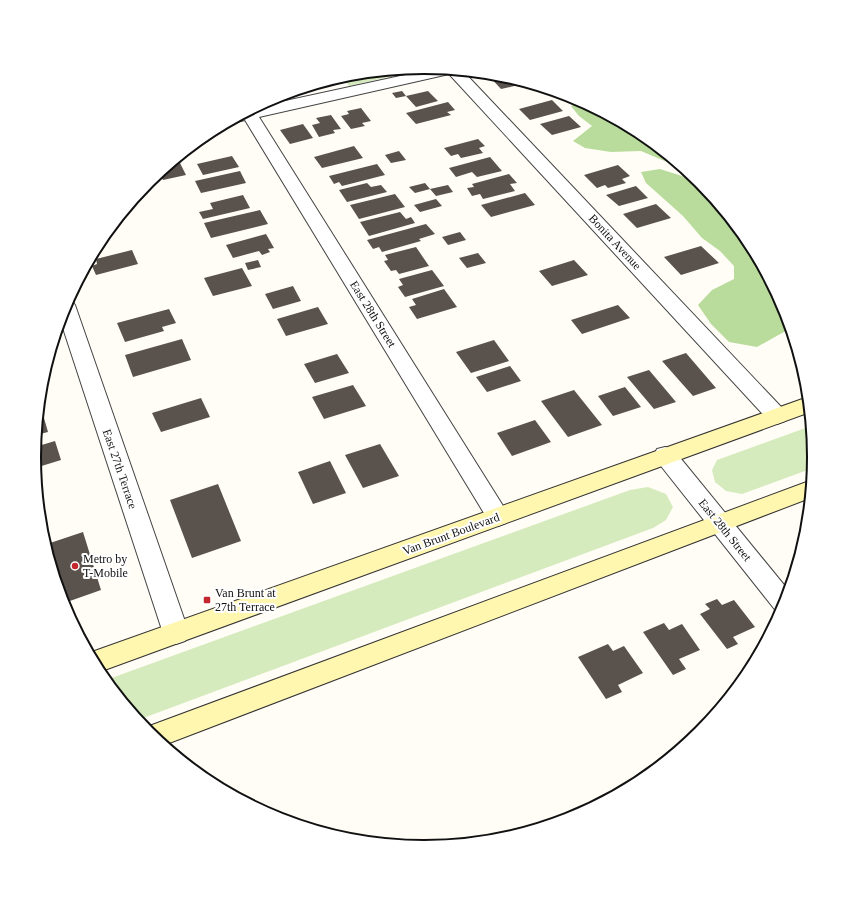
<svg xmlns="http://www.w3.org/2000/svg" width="848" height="913" font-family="'Times New Roman',serif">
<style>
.green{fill:#d5ebbd}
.forest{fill:#b9dc9c}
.building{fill:#5a524d}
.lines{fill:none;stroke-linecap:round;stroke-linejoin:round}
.minor-casing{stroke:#444;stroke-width:2}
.secondary-casing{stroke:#333;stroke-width:2}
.minor{fill:#fff;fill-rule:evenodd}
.secondary{fill:#fff6b0;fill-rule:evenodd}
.poi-dot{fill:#c4262e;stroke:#fff;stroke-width:1.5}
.labels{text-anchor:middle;stroke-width:4;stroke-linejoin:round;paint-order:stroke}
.street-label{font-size:12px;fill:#111;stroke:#fff}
.poi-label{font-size:12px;fill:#111;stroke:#fff;text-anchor:start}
.rim{fill:none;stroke:#111;stroke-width:2}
</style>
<rect width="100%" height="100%" fill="#fffdf5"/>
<path class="green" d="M424 67H432L349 86 342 76 348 74Z
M811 426 814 457 813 468 742 494 726 491 715 482 712 470 717 460Z
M648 487 666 494 673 507 666 520 653 528 138 720 106 680 630 490Z"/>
<path class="forest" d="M581 100 641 132 682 166 674 165 641 151 611 152 585 148 573 141 592 126 579 116 571 106Z
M660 169 682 176 709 192 748 240 784 307 791 328 757 347 729 342 711 324 698 305 712 290 734 279V266L720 251 702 238 683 216 646 183 641 172Z"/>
<path class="building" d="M495 74 525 82 527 83 501 89 488 75Z
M402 91 406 96 396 98 392 93Z
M428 91 438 101 416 107 406 96Z
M552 100 563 111 530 120 519 109Z
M448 102 455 110 447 112 451 115 416 124 406 113Z
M361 108 371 121 362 123 365 126 351 129 341 116 349 114 347 111Z
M331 115 341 129 333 130 335 133 319 137 312 125 320 123 316 118Z
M569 116 581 127 552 135 540 124Z
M303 124 313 138 290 144 280 130Z
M478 139 485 146 479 148 483 153 461 158 458 154 451 156 444 148Z
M354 146 363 158 322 168 314 157Z
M399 151 406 160 391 163 385 155Z
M232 156 239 167 203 175 197 164Z
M177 157 186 175 163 180 159 172Z
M490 157 502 171 477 177 472 172 456 177 449 168Z
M377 164 385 175 342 186 339 182 334 184 329 176Z
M618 165 630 176 622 179 626 183 608 188 605 185 597 188 584 175Z
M240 171 246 183 201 193 195 181Z
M509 174 517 183 510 184 515 191 483 199 480 194 472 196 467 188 474 187 472 184Z
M367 183 371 187 381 185 387 192 347 202 339 190Z
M425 183 430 189 415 193 409 187Z
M448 185 453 192 436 196 430 189Z
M636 186 648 198 619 206 606 195Z
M525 193 535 205 491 217 481 205Z
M395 194 405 207 359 219 350 205Z
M243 195 250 208 203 219 199 212 213 209 210 203Z
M436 199 442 206 420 212 414 205Z
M656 204 671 218 637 228 623 214Z
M260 210 268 224 211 238 204 223Z
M400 212 406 219 411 217 415 223 369 236 360 222Z
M426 224 435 234 419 239 421 241 382 252 379 247 373 249 367 240Z
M460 232 466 240 448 245 442 237Z
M266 234 274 248 268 249 270 252 262 255 259 251 233 258 226 245Z
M701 246 719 263 681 275 664 257Z
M416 247 429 266 399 274 396 270 391 271 384 261 388 260 385 255Z
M132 250 138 264 96 275 92 266 97 264 96 259Z
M478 253 486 263 467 268 459 258Z
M258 260 261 267 248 270 245 263Z
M574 260 588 275 552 286 539 271Z
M242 268 252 286 213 296 204 278Z
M432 270 444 286 405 297 398 287 403 285 399 279Z
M293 286 301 301 273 309 265 294Z
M444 289 457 307 417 319 409 307 416 305 412 299Z
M618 305 630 318 582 334 571 320Z
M318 307 328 324 286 336 277 319Z
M169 309 176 323 162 327 164 331 125 342 117 323Z
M182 339 191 360 133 377 125 355Z
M494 340 509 361 471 373 456 352Z
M686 353 716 388 693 396 662 361Z
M337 354 349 373 315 383 304 364Z
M510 366 521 381 487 392 476 377Z
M649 370 676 402 654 409 627 377Z
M353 385 366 406 324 419 312 397Z
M41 386 46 403 39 405Z
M625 387 641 407 613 416 598 396Z
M574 390 602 425 568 437 541 401Z
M201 398 210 417 161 432 152 413Z
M42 411 48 432 36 435 38 412Z
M535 420 551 442 512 456 497 433Z
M55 441 61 460 35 468V447Z
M380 444 399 476 363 488 345 455Z
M330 461 346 493 313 504 298 472Z
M218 484 241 541 192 558 170 500Z
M83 532 101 590 67 602 50 543Z
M717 599 722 605 734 600 755 627 733 637 738 644 727 649 700 614 710 609 705 604Z
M664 623 669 630 682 624 700 650 679 659 686 669 673 675 643 632Z
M608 644 613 651 624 646 643 673 618 685 622 692 606 699 578 657Z"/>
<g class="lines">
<defs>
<path id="minor" d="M437 68 462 70 785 411 788 416 785 421 777 424 769 421 449 74 259 117 510 517 506 523 498 526 490 523 245 120 236 122 230 120 253 108Z
M68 300 72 301 75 305 189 633 185 641 176 644 167 641 163 633 60 319Z
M665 447 673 449 789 591 781 613 776 611 657 461 654 455 657 449Z"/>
<path id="secondary" d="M808 397 810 412 99 672 89 653Z
M812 480 810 498 164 745 144 728Z"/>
</defs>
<use href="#minor" class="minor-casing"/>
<use href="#secondary" class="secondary-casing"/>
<use href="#minor" class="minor"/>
<use href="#secondary" class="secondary"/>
</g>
<g class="poi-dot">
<circle cx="75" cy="566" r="4"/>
<rect x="203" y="596" width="8" height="8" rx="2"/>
</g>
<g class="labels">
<g class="street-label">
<text transform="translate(615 242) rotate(47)" y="4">Bonita Avenue</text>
<text transform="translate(373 314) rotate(58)" y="4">East 28th Street</text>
<text transform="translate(120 469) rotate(71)" y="4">East 27th Terrace</text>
<text transform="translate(725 530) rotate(51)" y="4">East 28th Street</text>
<text transform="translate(451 534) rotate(-20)" y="4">Van Brunt Boulevard</text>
</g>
<g class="poi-label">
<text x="83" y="563">Metro by<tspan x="83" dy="14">T-Mobile</tspan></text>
<text x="215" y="597">Van Brunt at<tspan x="215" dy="14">27th Terrace</tspan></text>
</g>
</g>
<path d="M0 0H848V913H0ZM41 457a383 383 0 1 1 766 0a383 383 0 1 1-766 0Z" fill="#fff" fill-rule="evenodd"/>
<path class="rim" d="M41 457a383 383 0 1 1 766 0a383 383 0 1 1-766 0Z"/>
</svg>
